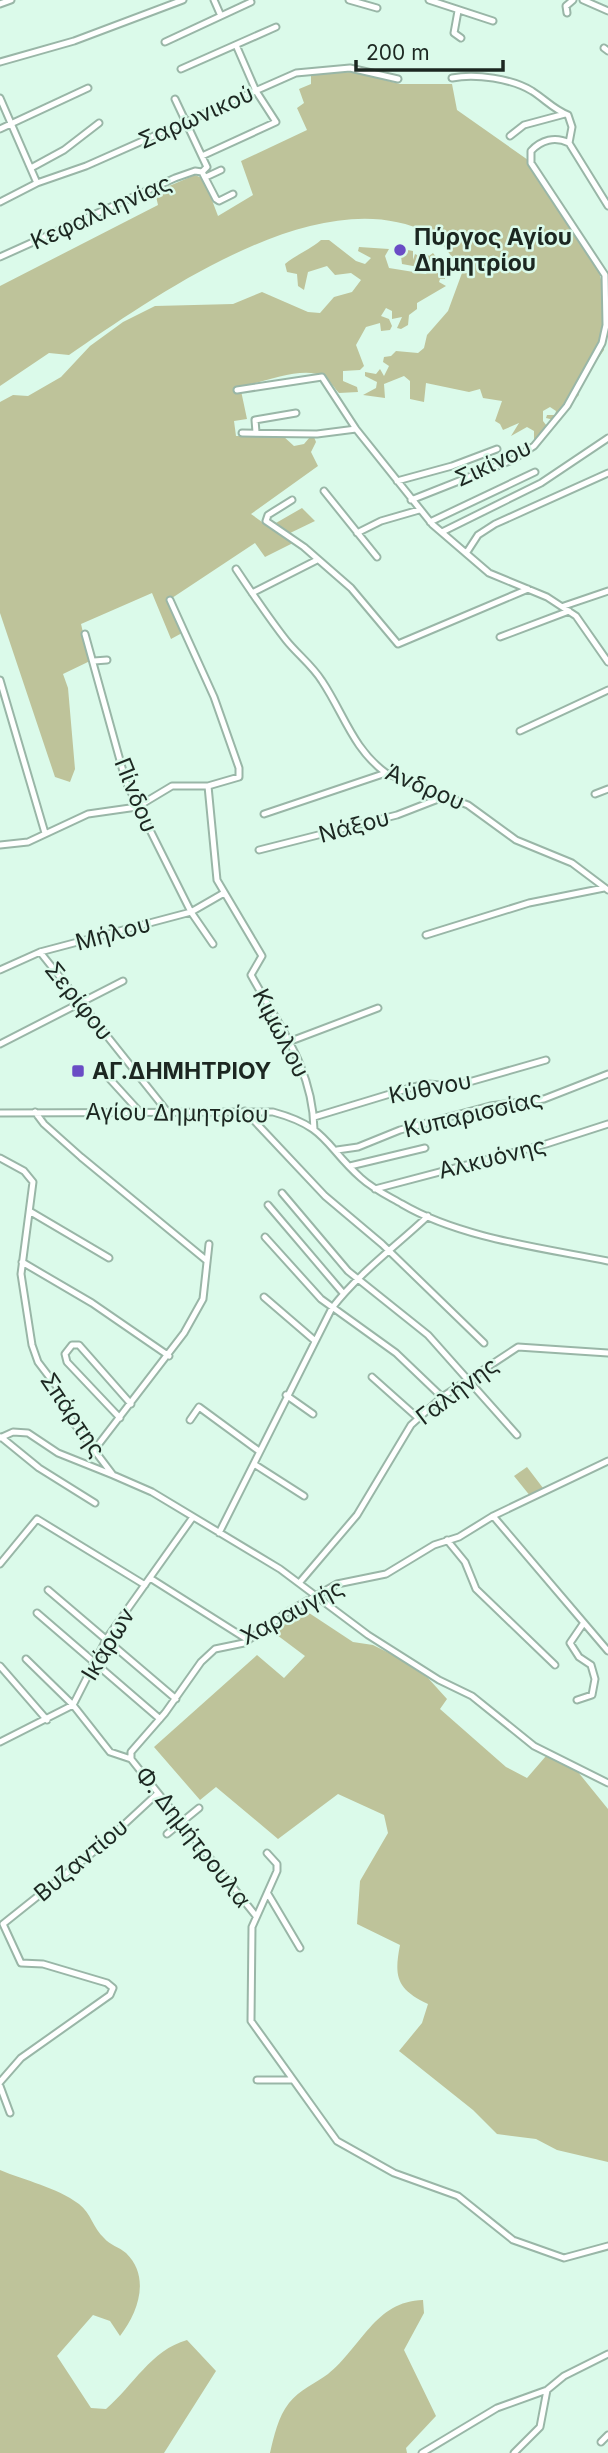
<svg xmlns="http://www.w3.org/2000/svg" width="608" height="2453" font-family="Inter,sans-serif">
<style>
.green{fill:#bec39a}
.lines{fill:none;stroke-linecap:round;stroke-linejoin:round}
.minor-casing{stroke:#99b6a7;stroke-width:9}
.minor{stroke:#fff;stroke-width:5}
.poi-dot{fill:#6a4cc5;stroke:#dbfaea;stroke-width:2.5}
.labels{text-anchor:middle;stroke-width:5;stroke-linejoin:round;paint-order:stroke}
.street-label{font-size:23px;fill:#1c2721;stroke:#dbfaea}
.poi-label{font-size:23px;font-weight:bold;fill:#1c2721;stroke:#dbfaea;text-anchor:start}
</style>
<rect width="100%" height="100%" fill="#dbfaea"/>
<path class="green" d="M353 72 400 84H452L457 110 528 160 538 181 598 267 603 288 604 350 597 360 592 358 587 376 576 383 579 395 554 420 546 418 547 415H555L556 411 550 407 543 411V421L550 430 534 440V431L527 427 511 436 519 423 503 430 500 424 495 421 502 401 483 398 480 389 469 392 426 383 424 402 410 399V381L404 376 384 384 385 398 363 395 376 388 377 382 365 376V372L376 374 380 369 384 376 389 366 383 362 384 357 391 356 396 351 418 353 424 348 427 335 448 311 462 273C453 259 443 240 428 233 320 178 155 296 69 355L49 353 0 386V286L158 205 155 192 195 175 204 179 218 216 253 195 241 161 307 130 297 108 304 103 299 89 311 84V74Z
M321 240H329L356 261 365 264 371 258 358 251 359 247 389 249 385 256 389 268 426 274 431 265 426 262 424 268 402 264 401 256 408 250 413 251V260L415 254 421 257 424 252 429 256 433 253 444 267 445 279H440L439 282 446 286 417 303V309L409 315 408 325 401 329 397 328 402 317 392 319V311L386 308 381 316 389 319 392 326 390 330 381 331 380 323 366 327 356 345 364 366 360 370 343 371V381L357 387 358 392 339 393C334 388 331 381 324 377 304 364 261 384 240 386L247 419 234 421 236 436H283L294 446 304 444 310 437H314L316 442 311 452 318 466 251 514 269 527 302 508 315 521 286 535 295 542 265 557 255 543 169 600 182 633 171 639 152 593 81 624 90 661 63 674 68 688 75 769 70 782 55 777 0 613V402L13 395 28 396 61 377 90 346 123 322 155 306 233 304 262 292 308 312 320 313 334 297 352 292 361 280 351 273 335 275 327 266 308 272 304 290 298 286 297 274 287 272 285 264C297 254 308 251 321 240Z
M527 1467 543 1488 531 1497 514 1476Z
M303 1609 353 1642 373 1645 397 1657 428 1678 447 1699 440 1709 506 1767 527 1778 546 1756 578 1772 608 1809V2162L557 2150 536 2139 497 2134 473 2110 399 2051 422 2023 428 2004C396 1989 394 1976 400 1945L357 1924 360 1881 388 1833 384 1815 338 1794 278 1839 216 1787 200 1800 154 1747 257 1655 284 1678 305 1656 269 1629Z
M0 2170C26 2181 56 2187 79 2204 91 2213 93 2228 104 2238 110 2245 119 2247 126 2253 151 2277 138 2313 120 2336L110 2321 93 2315 57 2356 91 2408 106 2409C133 2386 151 2350 187 2340L216 2371 164 2453H0Z
M423 2300 424 2313 404 2350 436 2416 406 2448 407 2453H270C274 2436 278 2417 289 2403 299 2390 316 2383 328 2374 361 2348 375 2301 423 2300Z"/>
<g class="lines">
<defs>
<path id="minor" d="M214 0 221 16
M349 0 377 8
M429 0 493 21
M583 0 608 11
M0 4 11 0
M458 11 454 33 461 38
M567 13 566 6 573 0
M165 42 251 2
M604 48 608 51
M0 62 74 41 183 0
M181 69 276 27
M452 78C476 73 512 79 532 91 546 100 553 109 568 115L572 127 569 143 608 206
M0 98 37 183
M175 99 207 167 202 172 216 199 219 201 233 194
M0 129 88 88
M510 136 524 125 565 114
M202 156 276 122 256 91 236 45
M31 168 64 150 99 123
M206 177 221 170
M0 202 37 183 86 166 296 73 350 68 398 79
M0 257 175 178 195 171 202 172
M237 390 322 377 356 429 432 524 489 573 547 597 576 616 608 662
M256 432 255 420 296 413
M242 433 317 434 356 429
M397 481 452 466 497 449
M324 491 377 557
M292 500 268 515 266 521 304 547 351 588 398 644 528 589
M411 500 512 460 534 446 567 406 602 343 606 325 605 275 531 163V151C541 140 555 136 569 143
M430 522 535 472
M442 532 541 483 608 438
M357 533 381 521 419 510
M467 552 478 535 495 524 608 473
M236 569C252 593 268 617 286 640 297 654 312 665 322 681 344 714 353 749 386 773L468 805 516 840 572 863 608 890
M252 593 317 560
M564 606 608 591
M85 634 126 782 191 912 213 944
M500 637 569 611
M94 661 107 660
M0 680 45 833
M520 731 608 690
M208 786 217 880 262 956 251 975C279 1026 313 1068 314 1129
M595 794 608 789
M264 814 386 773
M0 845 28 842 88 814 137 807 172 786H208L239 777V768L214 697 170 600
M259 850 397 815 446 796
M426 935 529 903 604 888
M40 952 170 1115
M0 970 40 952 191 912 224 893
M291 1041 378 1008
M0 1044 123 981
M108 1077 138 1110
M245 1111 325 1196 382 1244 484 1343
M35 1112 44 1124 81 1157 206 1260
M0 1113 273 1112C328 1127 324 1145 361 1178 373 1189 388 1196 402 1204 460 1238 543 1248 608 1261
M314 1117 413 1087 428 1084 455 1086 546 1060
M337 1150 358 1147 400 1130 490 1106 544 1099 608 1074
M0 1158 24 1171 33 1182 21 1274 32 1345 38 1362 57 1387 67 1414 113 1475 152 1492 280 1569 368 1635 439 1680 472 1696 534 1746 608 1783
M350 1166 425 1148
M375 1189 546 1144 608 1124
M282 1193 348 1271 428 1335 517 1435
M268 1205 343 1293
M31 1212 109 1258
M265 1237 321 1299 396 1353 442 1397
M22 1262 92 1303 169 1356
M264 1297 314 1340
M372 1377 418 1418
M286 1395 313 1414
M120 1418 67 1362 65 1354 72 1345H79L131 1404
M190 1420 199 1407 259 1451
M1 1437 39 1468 95 1503
M0 1438 13 1432 28 1433 58 1453 113 1475
M95 1449 184 1333 203 1299 209 1244
M254 1464 304 1496
M493 1516 608 1651
M219 1533 332 1308C359 1273 395 1247 428 1216
M447 1540 465 1562 476 1589 555 1665
M0 1564 37 1519 145 1585
M150 1578 248 1640
M300 1582 357 1515 411 1425 442 1397 518 1347 608 1353
M48 1590 176 1699
M37 1613 160 1719
M26 1659 73 1705 110 1752 131 1759
M0 1666 47 1720
M577 1700 592 1695 595 1679 591 1665 579 1657 570 1643 583 1624
M0 1742 73 1705 107 1638 193 1517
M131 1759V1752L165 1713 201 1662 215 1649 244 1643 286 1613 337 1584 386 1574 434 1545 459 1537 493 1516 608 1461
M131 1759 256 1916
M167 1834 199 1808
M267 1853 277 1864V1871L252 1927 251 2021 337 2141 394 2173 458 2196 513 2240 564 2258 608 2246
M268 1894 300 1948
M257 2080H291
M0 2082 21 2058 110 1995 113 1988 107 1983 43 1964 21 1963 3 1924 102 1845 158 1793
M0 2086 10 2113
M601 2442 608 2435
M422 2453 497 2408 547 2390
M514 2453 540 2427 547 2390 564 2376 608 2354"/>
</defs>
<use href="#minor" class="minor-casing"/>
<use href="#minor" class="minor"/>
</g>
<g class="poi-dot">
<circle cx="400" cy="250" r="7"/>
<rect x="71" y="1064" width="14" height="14" rx="3.5"/>
</g>
<g class="labels">
<g class="street-label">
<text transform="translate(196 117) rotate(-24)" y="8">Σαρωνικού</text>
<text transform="translate(101 212) rotate(-24)" y="8">Κεφαλληνίας</text>
<text transform="translate(493 463) rotate(-25)" y="8">Σικίνου</text>
<text transform="translate(425 787) rotate(23)" y="8">Άνδρου</text>
<text transform="translate(136 795) rotate(68)" y="8">Πίνδου</text>
<text transform="translate(354 826) rotate(-15)" y="8">Νάξου</text>
<text transform="translate(113 933) rotate(-15)" y="8">Μήλου</text>
<text transform="translate(79 1001) rotate(51)" y="8">Σερίφου</text>
<text transform="translate(281 1033) rotate(63)" y="8">Κιμώλου</text>
<text transform="translate(430 1088) rotate(-11)" y="8">Κύθνου</text>
<text transform="translate(177 1113) rotate(1)" y="8">Αγίου Δημητρίου</text>
<text transform="translate(473 1114) rotate(-13)" y="8">Κυπαρισσίας</text>
<text transform="translate(492 1158) rotate(-14)" y="8">Αλκυόνης</text>
<text transform="translate(457 1391) rotate(-37)" y="8">Γαλήνης</text>
<text transform="translate(73 1415) rotate(56)" y="8">Σπάρτης</text>
<text transform="translate(292 1612) rotate(-28)" y="8">Χαραυγής</text>
<text transform="translate(108 1644) rotate(-59)" y="8">Ικάρων</text>
<text transform="translate(193 1837) rotate(52)" y="8">Φ. Δημήτρουλα</text>
<text transform="translate(81 1860) rotate(-40)" y="8">Βυζαντίου</text>
</g>
<g class="poi-label">
<text x="414" y="245">Πύργος Αγίου<tspan x="414" dy="26">Δημητρίου</tspan></text>
<text x="92" y="1079">ΑΓ.ΔΗΜΗΤΡΙΟΥ</text>
</g>
</g>
<path d="M356 60v10h147v-10" fill="none" stroke="#1c2721" stroke-width="3.5"/>
<text x="366" y="60" font-size="21" fill="#1c2721" stroke="#dbfaea" stroke-width="5" paint-order="stroke">200 m</text>
</svg>
